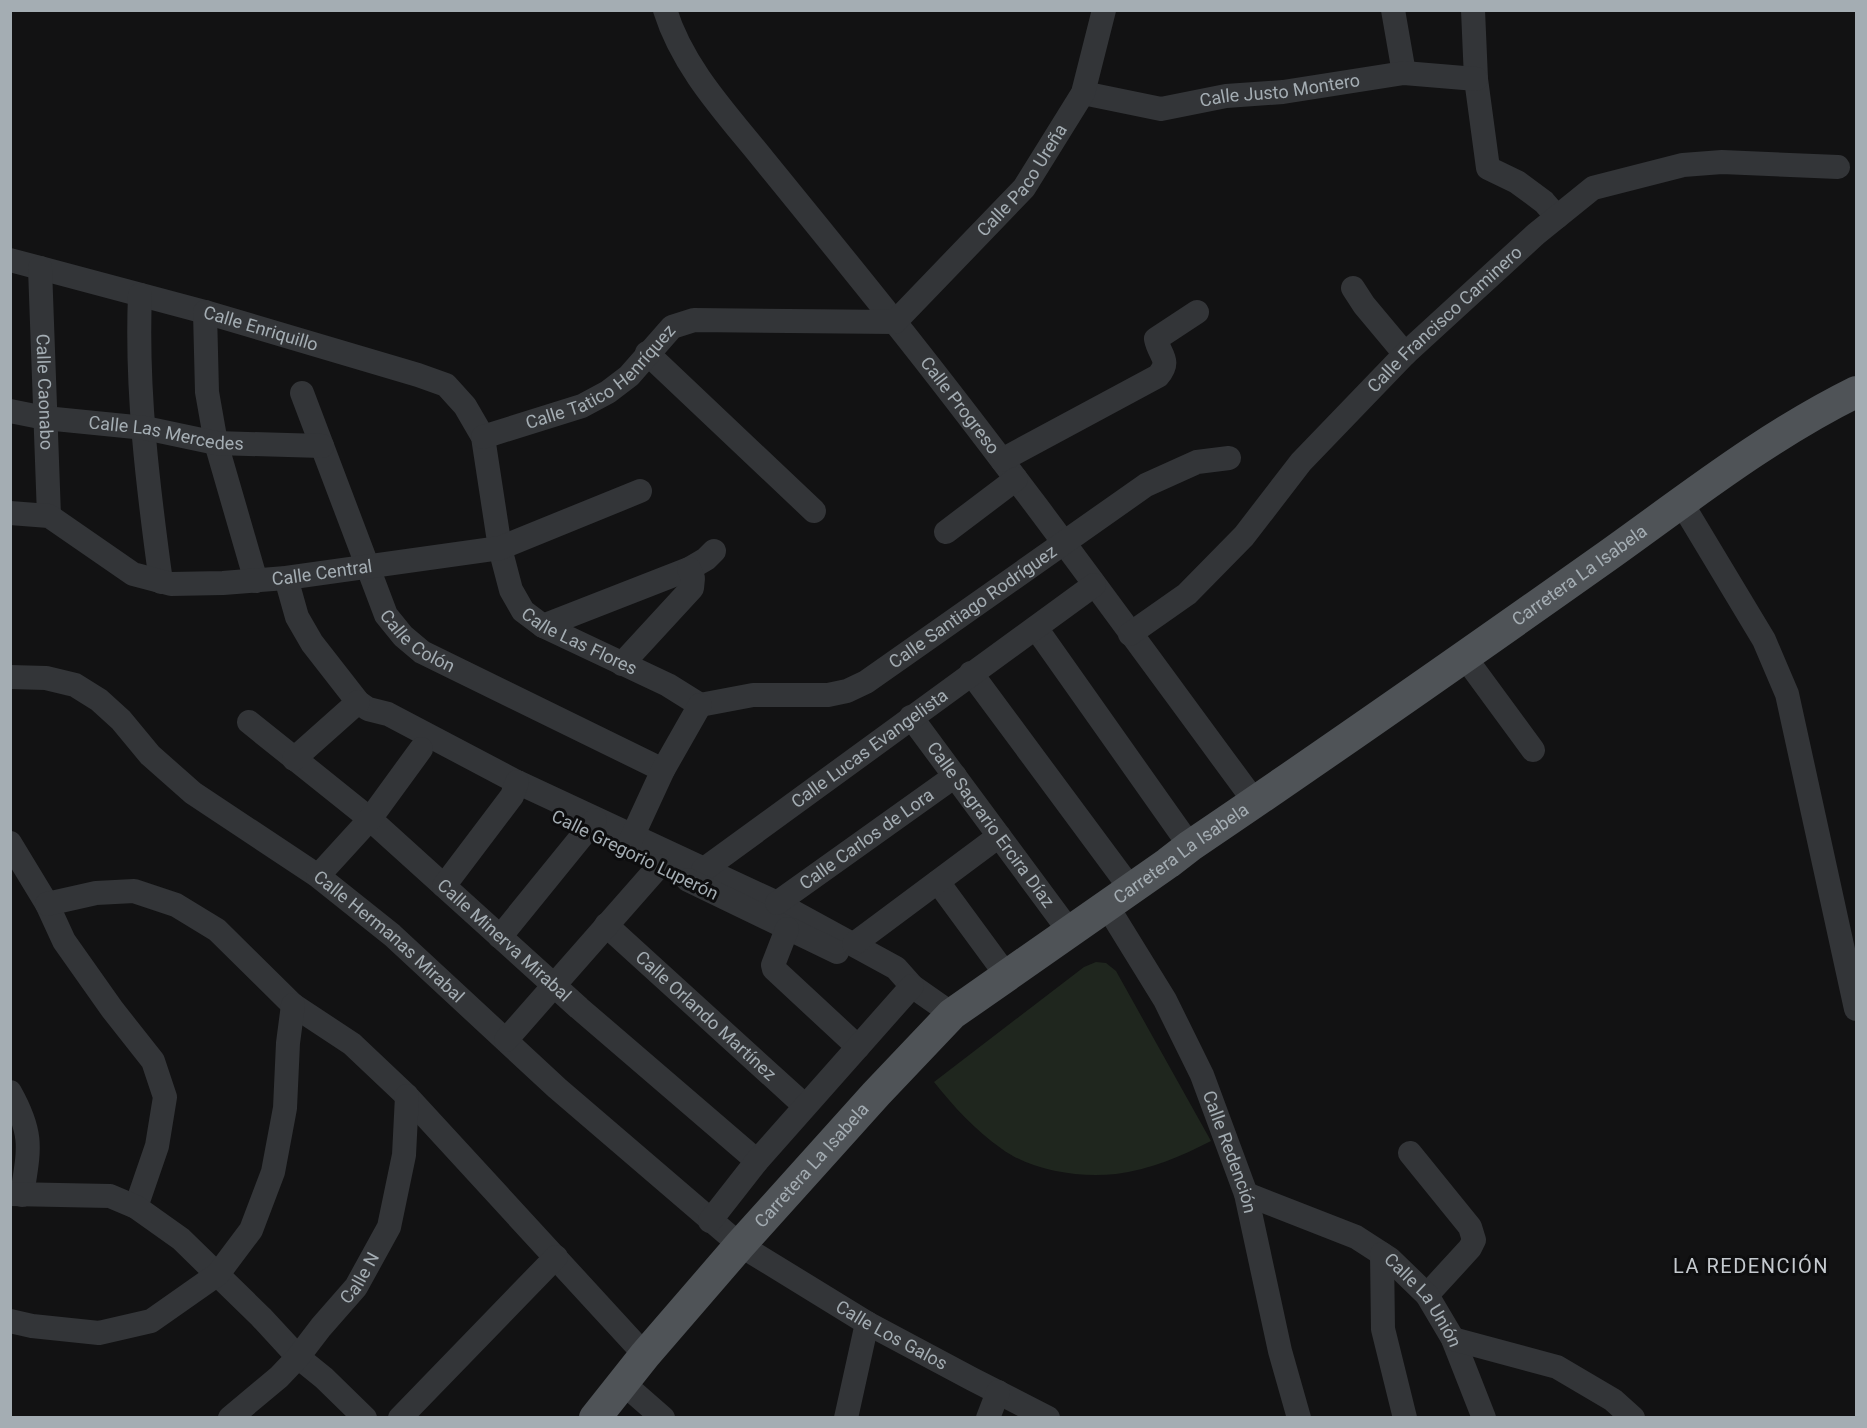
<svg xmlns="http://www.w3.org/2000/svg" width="1867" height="1428" font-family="Roboto,sans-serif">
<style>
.green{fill:#1f261e}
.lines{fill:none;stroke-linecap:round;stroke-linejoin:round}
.minor{stroke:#333538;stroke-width:24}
.major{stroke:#4f5357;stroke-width:32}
.labels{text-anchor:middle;stroke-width:6;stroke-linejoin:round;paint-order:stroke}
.street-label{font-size:18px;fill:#a4adb3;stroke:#0d0d0e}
.neighbourhood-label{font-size:20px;letter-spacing:1.5px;fill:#c5cacf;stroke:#0d0d0e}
</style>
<rect width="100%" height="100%" fill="#121213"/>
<path class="green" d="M1096 962 1106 963 1116 971 1211 1141C1182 1156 1149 1170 1116 1174 1079 1178 1032 1171 1002 1149 975 1130 954 1107 934 1082L1084 967Z"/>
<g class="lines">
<g class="minor">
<path id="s1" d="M665 10C683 68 726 113 763 159 807 213 851 267 894 321 1019 478 1136 641 1255 802"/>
<path d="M1393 10 1404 73"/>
<path d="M1473 10 1476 79 1488 168 1517 182 1544 202 1557 217"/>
<path id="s2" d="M1083 93 1161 109 1226 96 1283 92 1404 73 1476 79"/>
<path id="s3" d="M10 260 205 312 418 375 446 385 465 406 483 437 500 548 511 590 523 611 543 626 668 685 700 705"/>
<path id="s4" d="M40 268 49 516"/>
<path d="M1353 288 1364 305 1405 354"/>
<path d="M140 295C136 390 148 487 161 582"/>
<path d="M205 312 207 392 216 443 256 581"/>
<path d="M647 353 814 511"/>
<path id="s5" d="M302 393 386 615 403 636 422 652 663 770"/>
<path id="s6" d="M10 411 45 418 145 428 216 443 322 446"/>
<path id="s7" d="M483 437 582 406 608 392 629 376 672 327 694 320 895 322 1024 188 1083 93 1104 10"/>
<path d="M1002 460 1158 376C1172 360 1159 355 1156 339L1197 312"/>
<path d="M1681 502 1764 640 1787 694 1856 1009"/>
<path id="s8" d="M10 513 49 516 133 574 171 584 223 583 286 578 500 548 640 491"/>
<path d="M946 532 1016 479"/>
<path d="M286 578 297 617 312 643 358 702 368 709 388 714 517 782 777 903 896 968 912 986 952 1014"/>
<path d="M543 626 689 569 706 559 714 551"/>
<path d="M1036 628 1190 846"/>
<path id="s9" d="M1130 634 1187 594 1244 536 1301 462 1405 354 1536 234 1593 188 1683 165 1722 162 1838 167"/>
<path d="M1464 656 1533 750"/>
<path d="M622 664 692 588 693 578 689 569"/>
<path d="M971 673 1131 889"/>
<path id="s10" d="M10 677 46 678 75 685 99 700 121 720 150 755 193 793 318 876 392 935 557 1088 740 1245 867 1323 972 1379 1048 1418"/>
<path id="s11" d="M700 705 753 695H828L847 691 866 682 1146 485 1197 462 1229 458"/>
<path id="s12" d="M911 717 1070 932"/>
<path id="s13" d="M249 722 370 819 579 1008 757 1161"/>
<path d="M294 759 358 702"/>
<path d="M10 843 47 904 64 941 112 1009 153 1061 165 1097 157 1146 136 1207"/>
<path d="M627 848 663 770 700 705"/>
<path id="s14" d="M703 870 1094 585"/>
<path d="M318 876 370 819 421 749"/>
<path d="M688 880 837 952"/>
<path d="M938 882 1007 976"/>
<path d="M444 886 512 796 517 782"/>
<path id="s15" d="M777 903 955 776"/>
<path d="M47 904 96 893 134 891 176 905 217 930 293 1005 352 1044 407 1096 645 1355"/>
<path id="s16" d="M1107 906 1165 1000 1202 1075 1246 1194 1280 1351 1299 1418"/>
<path id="s17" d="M606 925 805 1106"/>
<path d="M787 929 773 965 774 969 858 1047"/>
<path d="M500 937 595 820"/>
<path d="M854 944 999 836"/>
<path d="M506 1040 659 866"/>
<path d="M10 1092C34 1135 29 1149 22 1195"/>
<path d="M1410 1153 1470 1227 1474 1240 1470 1248 1427 1295"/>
<path d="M10 1194 110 1196 136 1207 181 1239 261 1317 298 1357 324 1378 365 1418"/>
<path id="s18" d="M1246 1194 1356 1237 1390 1259 1427 1295 1453 1339 1484 1418"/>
<path d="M710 1221 757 1161 912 986"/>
<path d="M1382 1254 1383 1329 1405 1418"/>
<path d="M10 1321 32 1326 99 1333 151 1321 218 1274 251 1230 273 1172 285 1108 288 1043 293 1005"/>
<path d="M1453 1339 1557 1367 1613 1400 1633 1418"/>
<path d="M623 1383 663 1418"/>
<path id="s19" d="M230 1418 279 1377 298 1357 321 1327 356 1287 389 1227 404 1155 407 1096"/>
<path d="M400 1418 556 1257"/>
<path d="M846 1418 867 1323"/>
<path d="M988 1418 998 1392"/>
</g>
<path class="major" id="s20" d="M595 1418 645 1355 740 1245 876 1094 952 1014 1168 863 1190 846C1329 752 1466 656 1603 559 1686 500 1765 437 1856 392"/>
</g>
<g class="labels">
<g class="street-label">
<text dy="6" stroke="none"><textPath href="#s2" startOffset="200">Calle Justo Montero</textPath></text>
<text dy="6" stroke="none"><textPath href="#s7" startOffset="640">Calle Paco Ureña</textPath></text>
<text dy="6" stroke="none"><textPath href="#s9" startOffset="447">Calle Francisco Caminero</textPath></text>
<text dy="6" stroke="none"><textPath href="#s3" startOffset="260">Calle Enriquillo</textPath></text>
<text dy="6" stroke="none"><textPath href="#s7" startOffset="135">Calle Tatico Henríquez</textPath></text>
<text dy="6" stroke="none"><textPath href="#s4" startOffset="124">Calle Caonabo</textPath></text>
<text dy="6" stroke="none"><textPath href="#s1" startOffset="495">Calle Progreso</textPath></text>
<text dy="6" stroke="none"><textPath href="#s6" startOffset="158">Calle Las Mercedes</textPath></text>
<text dy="6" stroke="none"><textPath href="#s8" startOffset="332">Calle Central</textPath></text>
<text dy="6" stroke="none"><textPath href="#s20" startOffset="1305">Carretera La Isabela</textPath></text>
<text dy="6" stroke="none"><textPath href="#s11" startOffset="300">Calle Santiago Rodríguez</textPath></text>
<text dy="6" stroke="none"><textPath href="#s5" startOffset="279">Calle Colón</textPath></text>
<text dy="6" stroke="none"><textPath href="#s3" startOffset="762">Calle Las Flores</textPath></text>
<text dy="6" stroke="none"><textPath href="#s14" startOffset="206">Calle Lucas Evangelista</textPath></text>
<text dy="6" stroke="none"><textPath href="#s12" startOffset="134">Calle Sagrario Ercira Díaz</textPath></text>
<text dy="6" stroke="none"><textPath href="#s15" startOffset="110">Calle Carlos de Lora</textPath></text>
<text dy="6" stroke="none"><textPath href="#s20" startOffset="819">Carretera La Isabela</textPath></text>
<text transform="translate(635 855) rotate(26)" y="6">Calle Gregorio Luperón</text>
<text dy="6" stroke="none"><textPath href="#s10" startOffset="470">Calle Hermanas Mirabal</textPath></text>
<text dy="6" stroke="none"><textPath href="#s13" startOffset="336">Calle Minerva Mirabal</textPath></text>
<text dy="6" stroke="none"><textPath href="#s17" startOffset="135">Calle Orlando Martínez</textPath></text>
<text dy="6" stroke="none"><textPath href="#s16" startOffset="276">Calle Redención</textPath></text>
<text dy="6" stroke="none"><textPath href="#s20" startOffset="333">Carretera La Isabela</textPath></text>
<text dy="6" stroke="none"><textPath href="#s19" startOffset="192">Calle N</textPath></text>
<text dy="6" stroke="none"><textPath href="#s18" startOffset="212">Calle La Unión</textPath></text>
<text dy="6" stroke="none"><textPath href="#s10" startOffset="1114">Calle Los Galos</textPath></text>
</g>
<g class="neighbourhood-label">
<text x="1751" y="1273">LA REDENCIÓN</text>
</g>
</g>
<rect width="1867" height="1428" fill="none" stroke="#a4adb3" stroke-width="24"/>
</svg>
